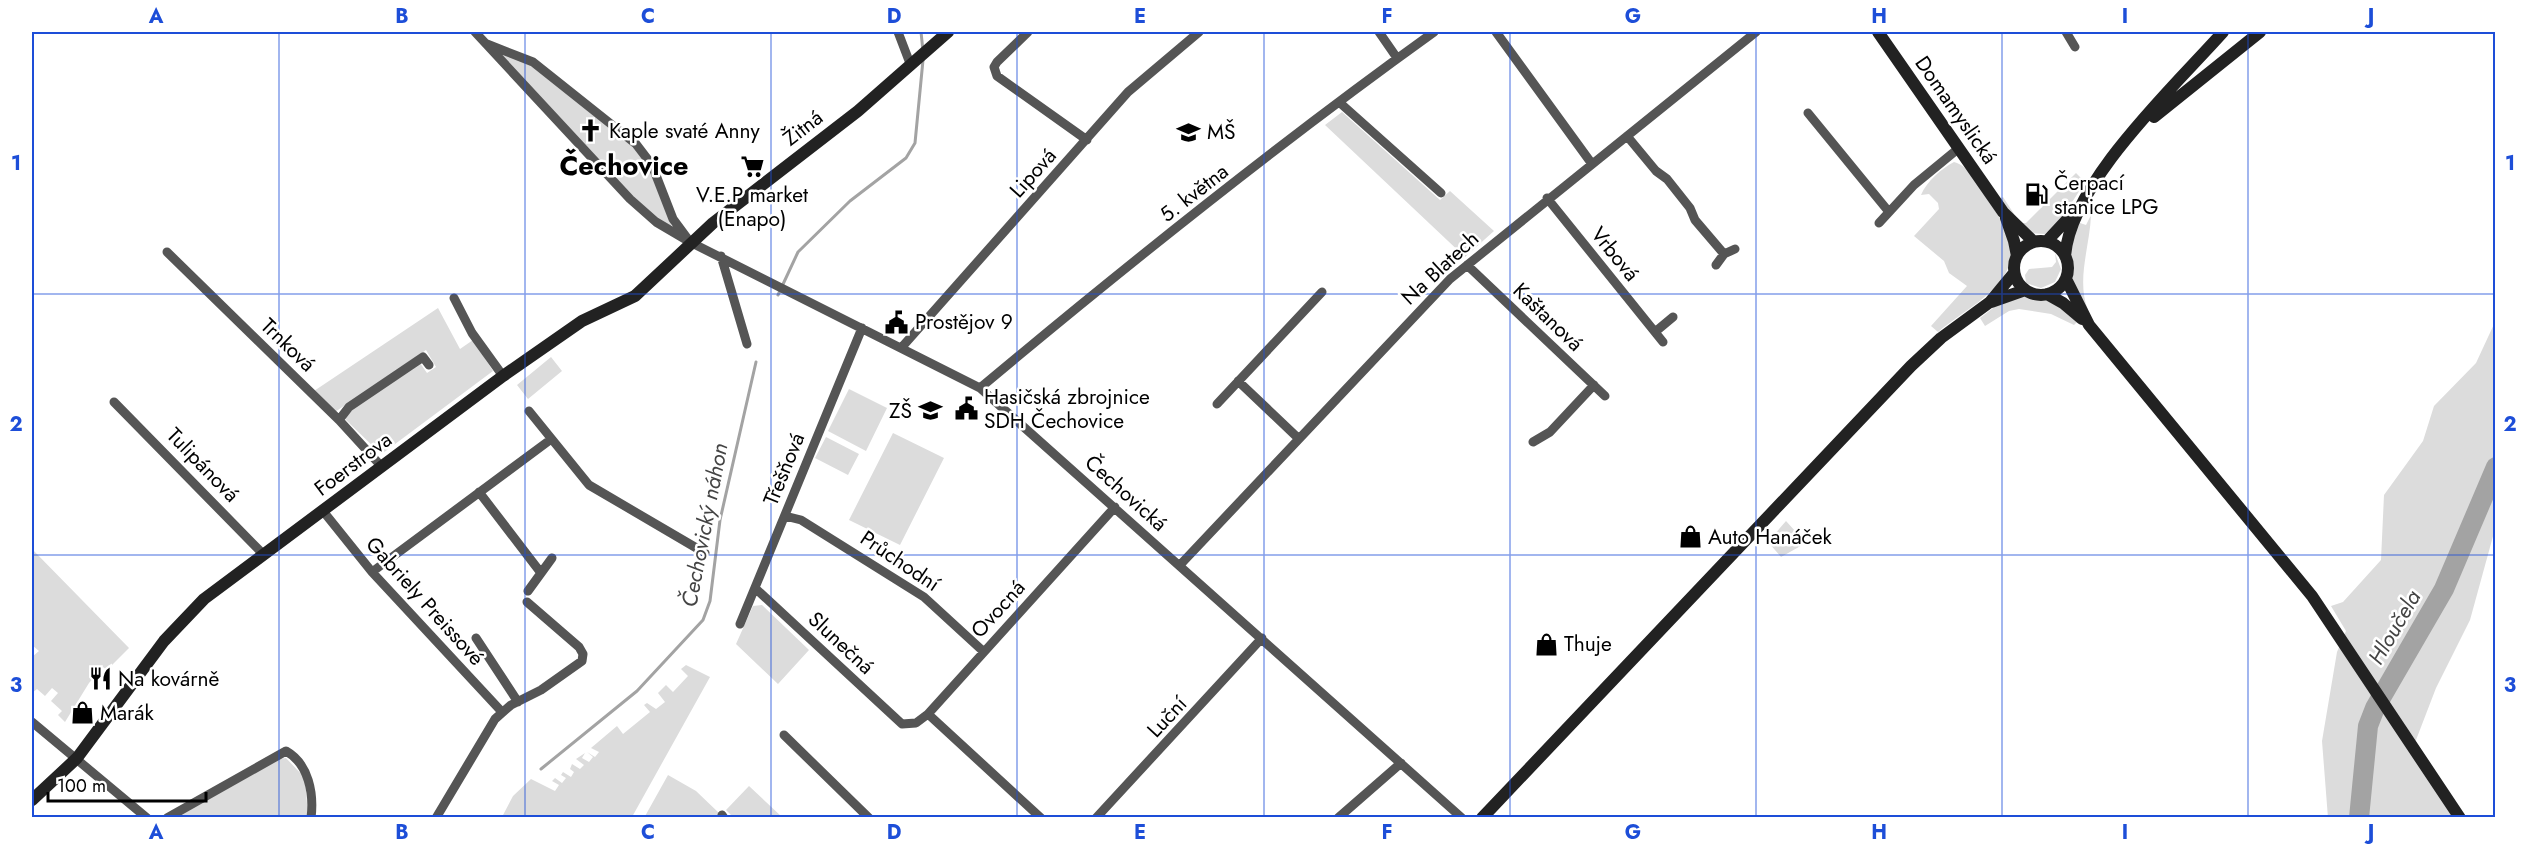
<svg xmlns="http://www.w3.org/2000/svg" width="2527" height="849" font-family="Jost,sans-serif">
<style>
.green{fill:#dcdcdc}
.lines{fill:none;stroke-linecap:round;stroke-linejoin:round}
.stream{stroke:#a3a3a3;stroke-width:3}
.river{stroke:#a3a3a3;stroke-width:20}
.street{stroke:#555;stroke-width:9}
.secondary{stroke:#222;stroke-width:12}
.grid{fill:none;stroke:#1d4ed8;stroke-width:1.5;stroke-opacity:0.55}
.labels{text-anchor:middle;stroke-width:5;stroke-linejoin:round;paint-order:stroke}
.street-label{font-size:21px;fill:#000;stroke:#fff}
.poi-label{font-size:21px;fill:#000;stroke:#fff;text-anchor:start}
.water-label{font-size:22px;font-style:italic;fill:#444;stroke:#fff}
.district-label{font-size:27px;font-weight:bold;fill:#000;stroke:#fff}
.neatline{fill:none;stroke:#1d4ed8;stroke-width:2}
.grid-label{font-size:20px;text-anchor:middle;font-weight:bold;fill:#1d4ed8}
</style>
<rect width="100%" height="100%" fill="#fff"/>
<path class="green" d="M487 44 533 62 644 155 672 223 670 226 656 222Z
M1342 112 1440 200 1450 191 1494 231 1465 257 1325 125Z
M1954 162C1970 166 1978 186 1987 199 1993 209 2002 219 2007 230 2028 281 1970 305 1938 332L1931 326 1967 286 1949 273 1944 261 1914 236 1939 209 1938 203 1929 194 1921 195C1927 181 1941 169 1954 162Z
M2076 173 2085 182 2062 218 2045 234 2029 233 2000 199 2003 197 2020 223H2026Z
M2091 215C2090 246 2076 280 2088 310L2085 312C2069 276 2066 259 2077 222L2086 225Z
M2055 253 2061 269 2055 282 2041 288 2026 283 2025 275 2029 269 2052 267 2056 262Z
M2025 296 2048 299 2078 321 2074 325 2051 314 2019 309 2009 311 1985 326 1980 318 1997 305Z
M438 308 460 349 473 340 493 371 383 453H380L346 420 345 413 420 363 427 373 436 367 426 350 335 412 314 391Z
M2495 322V529L2470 620 2436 688 2411 753 2455 817 2328 818 2322 741 2337 652 2346 631 2331 606 2343 602 2381 560 2384 495 2423 441 2434 406 2476 363Z
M551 357 562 371 528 399 517 385Z
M849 389 887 408 866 451 828 431Z
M893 433 944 458 900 545 849 520Z
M826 437 859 454 848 475 815 458Z
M1786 521 1806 543 1781 557 1768 542Z
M32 549 129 648 107 670 103 667 89 683 65 722 58 715 62 711 51 701 58 693 52 688 45 696 37 689 32 693V657L39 651 32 645Z
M762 605 809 650 778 684 736 644 753 606Z
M686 665 710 677 632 817H502L513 796 531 779 555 791 559 785 552 781 555 778 562 783 566 778 561 775 563 772 571 777 574 772 570 769 572 764 580 769 584 765 576 759 585 753 582 758 589 762 593 757 587 752 595 757 599 752 591 748 617 726 623 734 650 712 644 705 647 703 656 709 665 702 658 693 666 685 673 692 688 676 681 669Z
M286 758 305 778 308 817 171 818 279 759Z
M668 775 696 791 719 813 718 817 644 818Z
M749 786 782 817H733L726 810Z"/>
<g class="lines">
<path class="stream" d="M921 32 923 51
M778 295 798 252 850 201 906 158 915 143 923 60
M541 769 637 691 703 620 710 601 720 520 756 362"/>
<path class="river" d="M2359 818 2368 726 2375 708 2444 589 2496 467"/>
<path class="street" d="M475 32 630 199 656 222 690 242 673 219 652 165 636 144 533 62 487 44
M898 32 911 66
M1028 32 997 62 994 67 997 76 1087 140
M1379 32 1397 58
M1496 32 1592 164
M2066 32 2075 47
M1339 102 1441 193
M1808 113 1889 212
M1627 136 1656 171 1667 179 1690 208 1695 220 1724 254 1716 265
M1547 198 1663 342
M1879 223 1914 185 1959 148
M690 242 980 388 1462 818
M167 252 339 420 382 467
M1724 254 1735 249
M721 256 747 344
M1467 265 1605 396
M454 298 472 333 503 376
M1655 332 1673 317
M902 347 1128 92 1199 32
M1238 381 1298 438
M980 388C1127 265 1278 144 1434 32
M114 402 263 554
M1217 404 1322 292
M529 411 589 485 705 553
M339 420 349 407 423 357 429 365
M1533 442 1550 432 1594 385
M479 492 541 573
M323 511 372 572 502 712
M785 516 801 520 924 597 984 652
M1180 565 1450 279 1756 32
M372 572 550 440
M755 588 902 724 916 723 928 714 1115 507
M528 591 552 558
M740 624 862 328
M476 638 518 702
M928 714 1041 818
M32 722 147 818
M784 735 869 818
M722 815 724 818
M167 818 286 751C309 764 314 794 311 818
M436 818 495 719 511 705 541 690 582 661 583 654 579 647 527 602
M1096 818 1262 638
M1338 818 1401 763"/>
<path class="secondary" d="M1878 32 2003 212 2034 242
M2154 117 2260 32
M2006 218 2014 241 2017 256
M2014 268a27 27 0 1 1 54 0a27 27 0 1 1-54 0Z
M2047 241 2075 211
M2065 256C2071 182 2174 87 2223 32
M2066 279 2089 325 2312 596 2460 818
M2047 294 2063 303 2082 319
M1991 302 2025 290
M32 800 77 758 164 641 204 599 503 376 582 321 635 296 713 223 858 111 948 32
M1482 818 1911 366 1941 338 1990 302 2014 273"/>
</g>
<path class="grid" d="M279 32V818M525 32V818M771 32V818M1017 32V818M1264 32V818M1510 32V818M1756 32V818M2002 32V818M2248 32V818M32 294H2496M32 555H2496"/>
<defs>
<symbol id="church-bare" viewBox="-9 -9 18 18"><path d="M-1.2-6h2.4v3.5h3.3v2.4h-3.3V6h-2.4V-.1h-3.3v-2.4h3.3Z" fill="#000" stroke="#fff" stroke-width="2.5" paint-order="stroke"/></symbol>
<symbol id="school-bare" viewBox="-9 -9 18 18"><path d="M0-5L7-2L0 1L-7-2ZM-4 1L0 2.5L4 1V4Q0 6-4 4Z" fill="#000" stroke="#fff" stroke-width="2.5" paint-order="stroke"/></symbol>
<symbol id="supermarket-bare" viewBox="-9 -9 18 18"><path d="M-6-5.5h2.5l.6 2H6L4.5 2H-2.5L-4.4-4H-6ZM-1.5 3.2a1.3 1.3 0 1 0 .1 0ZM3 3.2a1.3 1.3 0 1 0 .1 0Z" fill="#000" stroke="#fff" stroke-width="2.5" paint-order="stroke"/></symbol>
<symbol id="fuel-bare" viewBox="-9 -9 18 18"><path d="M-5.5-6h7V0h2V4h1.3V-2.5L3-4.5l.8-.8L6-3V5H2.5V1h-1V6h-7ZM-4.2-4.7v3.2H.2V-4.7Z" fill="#000" stroke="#fff" stroke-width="2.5" paint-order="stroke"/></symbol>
<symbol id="civic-bare" viewBox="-9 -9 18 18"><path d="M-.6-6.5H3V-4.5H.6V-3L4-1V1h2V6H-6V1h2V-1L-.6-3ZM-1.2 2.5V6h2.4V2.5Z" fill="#000" stroke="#fff" stroke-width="2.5" paint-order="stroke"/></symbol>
<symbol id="shop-bare" viewBox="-9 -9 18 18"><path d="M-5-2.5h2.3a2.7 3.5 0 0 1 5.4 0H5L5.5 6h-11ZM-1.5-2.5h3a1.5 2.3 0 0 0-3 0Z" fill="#000" stroke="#fff" stroke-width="2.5" paint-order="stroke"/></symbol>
<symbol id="restaurant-bare" viewBox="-9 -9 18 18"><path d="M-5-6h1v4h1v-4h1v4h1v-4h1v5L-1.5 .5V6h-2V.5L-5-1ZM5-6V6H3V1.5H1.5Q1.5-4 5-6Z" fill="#000" stroke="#fff" stroke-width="2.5" paint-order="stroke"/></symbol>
</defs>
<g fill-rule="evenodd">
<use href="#church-bare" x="574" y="114" width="33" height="33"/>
<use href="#school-bare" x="1172" y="116" width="33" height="33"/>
<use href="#supermarket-bare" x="736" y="150" width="33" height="33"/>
<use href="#fuel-bare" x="2020" y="178" width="33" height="33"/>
<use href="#civic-bare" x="880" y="306" width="33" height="33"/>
<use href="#civic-bare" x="950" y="392" width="33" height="33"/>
<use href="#school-bare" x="914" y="394" width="33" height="33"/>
<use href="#shop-bare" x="1674" y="520" width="33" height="33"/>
<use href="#shop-bare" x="1530" y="628" width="33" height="33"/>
<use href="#restaurant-bare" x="84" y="662" width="33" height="33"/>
<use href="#shop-bare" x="66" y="696" width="33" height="33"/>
</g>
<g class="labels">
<g class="street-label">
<text transform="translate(1956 110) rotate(55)" y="7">Domamyslická</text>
<text transform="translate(803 128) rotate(-38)" y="7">Žitná</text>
<text transform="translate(1033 173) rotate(-48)" y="7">Lipová</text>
<text transform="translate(1194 193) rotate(-38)" y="7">5. května</text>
<text transform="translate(1615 254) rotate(51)" y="7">Vrbová</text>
<text transform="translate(1440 268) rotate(-43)" y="7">Na Blatech</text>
<text transform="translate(1548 317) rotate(44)" y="7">Kaštanová</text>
<text transform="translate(288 345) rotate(44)" y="7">Trnková</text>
<text transform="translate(353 464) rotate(-37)" y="7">Foerstrova</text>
<text transform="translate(203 465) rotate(46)" y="7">Tulipánová</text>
<text transform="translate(784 469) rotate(-68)" y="7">Třešňová</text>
<text transform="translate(1126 493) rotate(42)" y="7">Čechovická</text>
<text transform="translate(900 561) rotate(34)" y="7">Průchodní</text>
<text transform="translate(425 601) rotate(48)" y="7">Gabriely Preissové</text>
<text transform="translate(998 609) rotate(-48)" y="7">Ovocná</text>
<text transform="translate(841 643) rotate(43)" y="7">Slunečná</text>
<text transform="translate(1167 717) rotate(-47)" y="7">Luční</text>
</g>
<g class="poi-label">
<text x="609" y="138">Kaple svaté Anny</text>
<text x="1207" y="139">MŠ</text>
<text x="2054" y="190">Čerpací<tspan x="2054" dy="24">stanice LPG</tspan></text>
<text x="752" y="202" text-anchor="middle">V.E.P market<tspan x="752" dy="24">(Enapo)</tspan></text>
<text x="915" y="329">Prostějov 9</text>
<text x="984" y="404">Hasičská zbrojnice<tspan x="984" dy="24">SDH Čechovice</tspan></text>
<text x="912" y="418" text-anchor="end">ZŠ</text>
<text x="1708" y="544">Auto Hanáček</text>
<text x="1564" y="651">Thuje</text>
<text x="118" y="686">Na kovárně</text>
<text x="100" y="720">Marák</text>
</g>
<g class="water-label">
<text transform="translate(704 525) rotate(-79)" y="8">Čechovický náhon</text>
<text transform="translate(2394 627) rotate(-60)" y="8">Hloučela</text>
</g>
<g class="district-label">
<text x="624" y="175">Čechovice</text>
</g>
</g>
<rect width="2527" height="849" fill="none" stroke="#ffffff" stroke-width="66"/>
<path d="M48 792v9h158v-9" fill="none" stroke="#000000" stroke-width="3"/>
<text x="57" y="792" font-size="18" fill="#000000" stroke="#ffffff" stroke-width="4.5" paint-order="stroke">100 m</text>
<rect x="33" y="33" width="2461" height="783" class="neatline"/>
<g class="grid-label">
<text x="156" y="23">A</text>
<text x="402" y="23">B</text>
<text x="648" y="23">C</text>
<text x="894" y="23">D</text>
<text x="1140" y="23">E</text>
<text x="1387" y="23">F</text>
<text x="1633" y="23">G</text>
<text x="1879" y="23">H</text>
<text x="2125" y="23">I</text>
<text x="2371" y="23">J</text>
<text x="16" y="170">1</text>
<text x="2510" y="170">1</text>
<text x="16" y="431">2</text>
<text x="2510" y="431">2</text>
<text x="16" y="692">3</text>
<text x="2510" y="692">3</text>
<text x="156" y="839">A</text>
<text x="402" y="839">B</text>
<text x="648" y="839">C</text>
<text x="894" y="839">D</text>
<text x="1140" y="839">E</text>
<text x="1387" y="839">F</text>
<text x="1633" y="839">G</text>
<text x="1879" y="839">H</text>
<text x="2125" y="839">I</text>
<text x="2371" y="839">J</text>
</g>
</svg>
